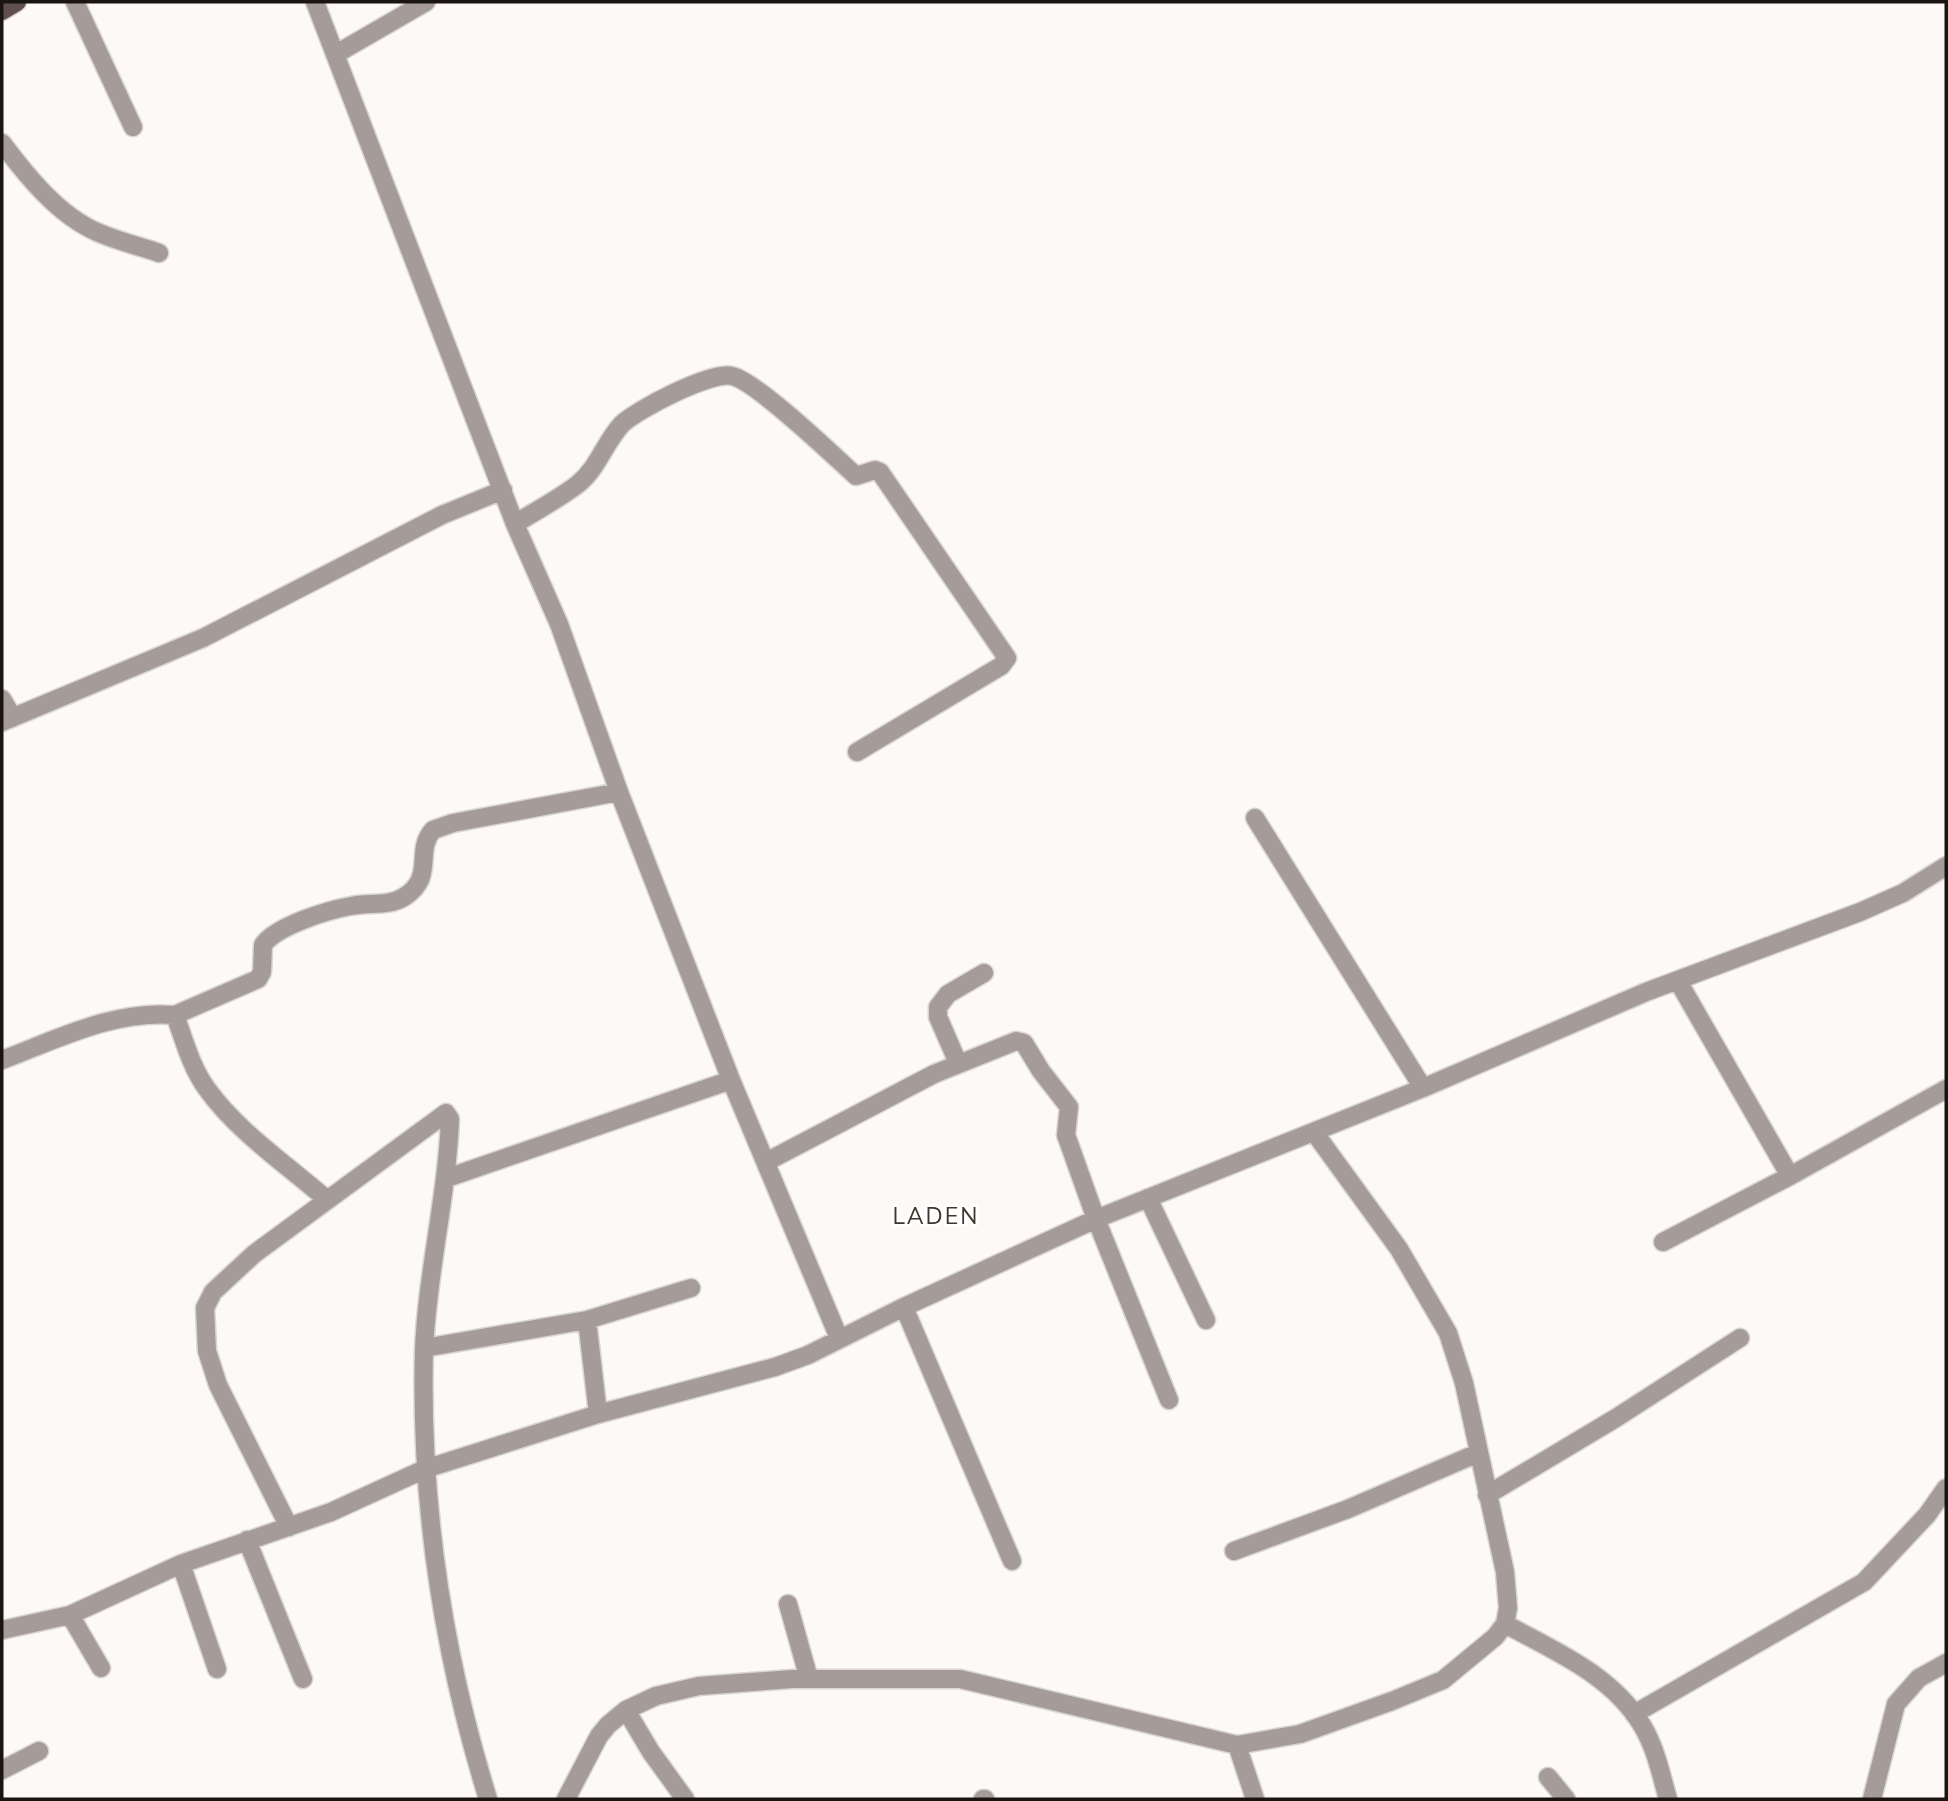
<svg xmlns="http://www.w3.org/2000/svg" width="1948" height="1801" font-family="Mulish,sans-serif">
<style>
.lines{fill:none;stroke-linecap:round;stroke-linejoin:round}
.minor-casing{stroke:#d9d5d2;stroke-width:21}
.major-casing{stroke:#d9d5d2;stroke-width:21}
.minor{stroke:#a59c9a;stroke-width:18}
.major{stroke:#5f504d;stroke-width:18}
.labels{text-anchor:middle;stroke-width:6;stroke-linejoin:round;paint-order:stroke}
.quarter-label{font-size:23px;letter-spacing:2px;fill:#41352b;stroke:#fff}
</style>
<rect width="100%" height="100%" fill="#fdf9f7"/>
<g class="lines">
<defs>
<path id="minor" d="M75 2 133 127
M315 2 515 524 559 624 619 792 731 1080 839 1338
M336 54 426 2
M2 143C27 176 58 215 97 232 117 241 139 246 159 253
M515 524C535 511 559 499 578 484 598 468 605 442 622 424 638 409 711 371 732 376 756 381 835 457 856 476L875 470 880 472 1007 658 1001 666 857 752
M2 699 12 716
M2 722 203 638 442 515 503 490
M1255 818 1423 1088
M1678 981 1790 1176
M175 1015 258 979 262 972 263 945C276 926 328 910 351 906 369 902 388 907 404 897 436 877 414 851 433 830L453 823 619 792
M2 1060C58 1039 113 1010 175 1015 184 1040 191 1067 207 1089 238 1132 286 1164 326 1199
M958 1063 938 1017V1007L948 994 984 973
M766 1162 934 1074 1016 1041 1024 1043 1041 1071 1069 1107 1066 1135 1096 1219 1169 1400
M447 1178 731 1080
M1148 1198 1206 1320
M1663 1242 1790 1176 1946 1089
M904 1307 1012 1561
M587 1320 598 1414
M424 1348 587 1320 691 1288
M1487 1495 1616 1418 1740 1338
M289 1527 218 1385 207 1351 205 1308 213 1292 254 1254 446 1113 450 1119C447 1197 427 1274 424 1350 420 1502 443 1654 488 1799
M247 1540 303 1679
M1234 1551 1348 1509 1478 1453
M181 1564 217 1669
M788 1604 809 1679
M70 1615 101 1668
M1505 1624C1555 1651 1614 1676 1643 1727 1656 1749 1661 1775 1668 1799
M2 1630 70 1615 181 1564 331 1512 425 1469 598 1414 775 1367 808 1355 904 1307 1096 1219 1423 1088 1646 992 1860 912 1903 893 1946 866
M626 1710 651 1752 685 1799
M1634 1714 1864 1582 1927 1515 1946 1488
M1237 1745 1255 1799
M2 1770 39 1751
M1548 1777 1566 1799
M566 1799 599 1736 608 1725 626 1710 656 1696 699 1686 792 1679H960L1237 1745 1300 1734 1392 1701 1443 1680 1495 1637 1505 1624 1508 1608 1505 1572 1464 1383 1448 1333 1399 1249 1314 1132
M983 1799H985
M1872 1799 1896 1704 1919 1678 1946 1663"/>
<path id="major" d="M2 11 17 2"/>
</defs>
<use href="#minor" class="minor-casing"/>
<use href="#major" class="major-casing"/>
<use href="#minor" class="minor"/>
<use href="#major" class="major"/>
</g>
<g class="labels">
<g class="quarter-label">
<text x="936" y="1224">LADEN</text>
</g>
</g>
<rect width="1948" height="1801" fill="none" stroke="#1a1511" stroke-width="7"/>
</svg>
